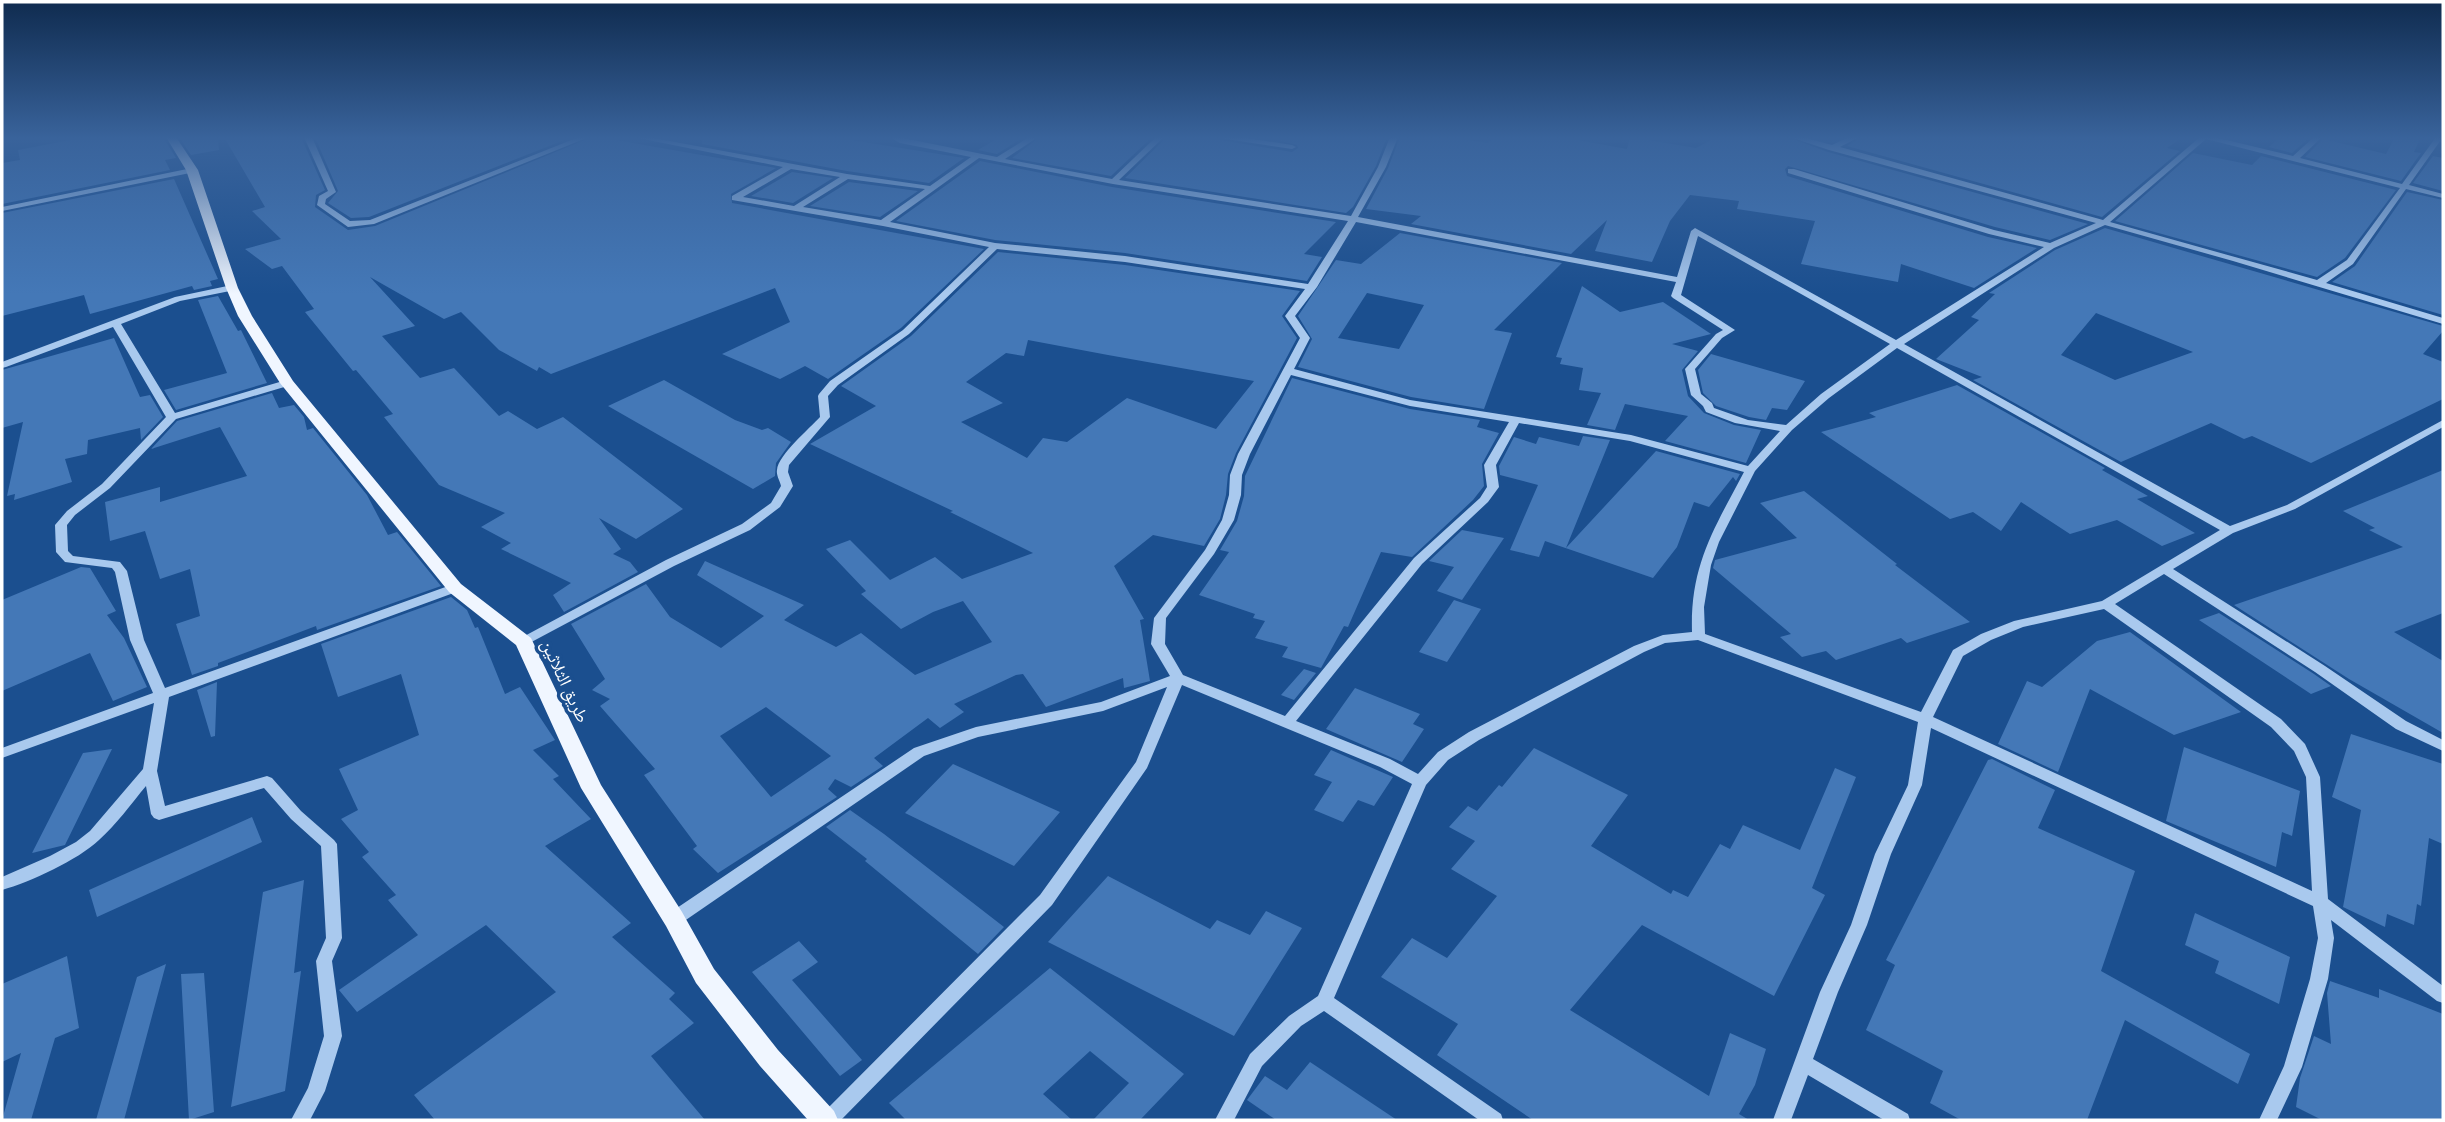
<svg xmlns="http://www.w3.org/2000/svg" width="2445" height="1122" font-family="Signika,'Noto Naskh Arabic',sans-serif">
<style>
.building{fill:#4478b7;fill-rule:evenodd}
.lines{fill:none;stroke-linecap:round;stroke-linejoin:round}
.minor{fill:#a9c9ee;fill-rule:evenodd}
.major{fill:#f0f6ff;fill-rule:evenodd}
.labels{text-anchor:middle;stroke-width:7;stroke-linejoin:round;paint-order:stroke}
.street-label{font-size:18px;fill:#fff;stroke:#1b4f8f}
</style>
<rect width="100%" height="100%" fill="#1b4f8f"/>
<path class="building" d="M86 137H163L176 158 165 160 170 170 2 204V163L20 160 18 150Z
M179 137H218L219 150 191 155Z
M224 137H301L325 190 316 195 315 207 348 230 375 226 592 137H599L776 168 731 194 732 203 984 249 901 328 828 379 805 366 780 379 722 354 790 322 775 288 551 374 539 367 537 371 499 350 461 312 444 319 370 277 415 326 382 336 420 378 454 368 499 416 508 411 537 429 563 417 683 509 636 539 599 518 621 549 613 554 630 562 638 572 564 612 553 595 571 583 501 549 511 543 481 527 505 513 439 485 384 417 393 414 356 370 353 371 305 312 314 309 282 266 272 269 245 249 281 239 252 211 265 207Z
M315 137H572L369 217 351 218 328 203 338 191Z
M703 137H832L964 158 929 183 847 171 702 144Z
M1000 137H1024L997 154 978 150Z
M1040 137H1152L1111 176 1012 158Z
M1167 137H1203L1292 152 1298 148 1297 145 1277 140V137H1387L1376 166 1353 207 1346 213 1125 178Z
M1400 137H1445L1488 143 1494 137H1561L1627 149 1630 137 1696 148 1717 137H1787L1828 152 2088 224 2050 240 1995 227 1788 166 1785 169 1787 176 1988 237 2037 248 1974 288 1901 264 1898 282 1801 264 1815 221 1737 209 1739 201 1690 195 1670 221 1652 262 1595 251 1607 220 1571 254 1411 224 1421 216 1366 209 1388 168Z
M1861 137H2183L2167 148 2180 151 2102 217 1847 146Z
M2285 137H2310L2292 153 2269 147 2278 139Z
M2395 137H2421L2414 152 2421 153 2401 181 2305 157 2323 139 2386 154Z
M2193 153 2252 165 2261 156 2396 190 2345 258 2317 277 2115 221Z
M2433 156 2443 158V191L2413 183Z
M980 161 1112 187 1336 222 1304 254 1322 257 1307 281 1125 253 995 240 896 221Z
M792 172 833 178 793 203 751 196Z
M174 179 218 279 210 281 212 286 194 290 192 286 90 314 84 295 2 316V213Z
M849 182 918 191 880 217 810 206Z
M2407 192 2443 200V315L2332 282 2355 266Z
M2105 228 2443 326V331L2423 354 2443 362V399L2311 463 2252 436 2244 439 2211 423 2121 462 1973 380 1982 377 1936 359 1979 320 1971 317 1995 294 1989 293 2055 250ZM2096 313 2193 352 2115 380 2061 355Z
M1400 233 1562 263 1494 330 1512 333 1484 409 1411 397 1298 367 1312 339 1298 316 1336 260 1361 264ZM1367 293 1424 305 1399 349 1338 338Z
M998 252 1125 265 1300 291 1282 316 1297 338 1236 453 1228 474 1226 495 1220 519 1204 546 1153 535 1114 566 1144 619 1140 620 1150 681 1124 688 1123 678 1046 707 1023 674 1016 675 954 704 964 712 940 728 928 718 874 758 883 766 851 787 835 779 828 789 837 797 718 873 693 849 697 846 644 775 655 769 600 706 610 699 592 690 605 679 571 624 646 584 670 617 721 648 764 616 697 575 705 561 804 605 784 620 836 647 861 633 915 675 992 642 963 601 933 612 901 629 861 594 866 591 826 549 850 540 890 580 935 557 962 579 1033 553 950 512 953 511 810 444 876 406 841 386 911 336ZM1028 340 1108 355 1254 381 1216 429 1127 398 1067 442 1043 438 1027 458 961 422 1003 403 966 382 1006 353 1024 356ZM766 707 831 756 771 797 720 736Z
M1582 286 1620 312 1663 302 1711 334 1672 344 1698 351 1682 370 1688 396 1704 413 1734 425 1761 430 1746 463 1665 441 1688 416 1625 404 1615 430 1587 425 1601 393 1579 390 1583 368 1560 364 1562 358 1556 357Z
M218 296 238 331 241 330 267 383 176 410 164 390 227 373 198 300Z
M114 338 140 397 150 395 163 417 141 440 140 428 88 440 87 454 65 459 72 482 14 500 15 494 7 496 23 422 2 428V370Z
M1711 354 1805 381 1787 410 1772 408 1766 420 1749 417 1716 406 1703 393 1698 370Z
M1292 378 1410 409 1480 420 1477 427 1499 433 1482 464 1484 486 1473 500 1412 557 1381 552 1348 627 1344 626 1321 668 1282 657 1288 647 1255 638 1265 621 1253 618 1255 614 1199 595 1229 552 1220 550 1237 521 1244 496 1245 476Z
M664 380 735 420 762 430 768 428 791 442 776 463 775 476 753 489 608 406Z
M1957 385 2105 468 2102 470 2148 496 2137 499 2195 533 2162 546 2117 520 2070 534 2021 502 2001 531 1973 512 1950 519 1821 432 1876 417 1869 413Z
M272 393 279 408 294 405 304 417 307 430 313 428 367 495 388 535 397 532 441 586 317 630 316 626 218 663V666L192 675 176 624 200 616 190 569 160 579 145 531 110 541 105 502 160 487V502L247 476 220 427 151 449 177 421Z
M1583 436 1610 440 1566 548 1656 451 1740 474 1736 481 1733 477 1709 507 1694 502 1677 547 1653 578 1545 541 1539 557 1510 550 1538 485 1500 475 1499 466 1514 437 1536 444 1539 437 1579 446Z
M2443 470V613L2394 632 2443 661V733L2349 679 2234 605 2403 547 2369 530 2375 528 2343 511Z
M1804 491 1897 564 1895 565 1970 622 1907 643 1901 638 1836 660 1826 651 1802 657 1780 637 1791 634 1713 568 1715 560 1797 538 1760 503Z
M1462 530 1504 538 1462 600 1437 591 1454 567 1429 561Z
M81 567 90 568 116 611 107 615 124 638 147 687 113 701 90 653 2 691V600Z
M451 597 467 610 475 628 478 627 505 694 520 687 555 740 533 750 559 776 553 779 591 819 545 846 631 923 612 937 675 993 669 999 694 1023 651 1056 705 1120H435L414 1095 556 992 486 925 357 1012 339 990 418 935 388 900 396 895 362 857 369 852 341 819 358 810 339 769 419 735 401 674 338 697 321 644Z
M1454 600 1481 609 1447 662 1419 652Z
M2219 613 2314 674 2331 686 2311 694 2199 620Z
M2130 632 2241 712 2174 735 2090 689 2058 772 1998 744 2027 681 2042 687 2097 641Z
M1304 669 1316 673 1294 700 1281 695Z
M217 682 215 736 211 737 197 690Z
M1355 688 1420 714 1413 724 1424 729 1402 762 1326 729Z
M2351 734 2443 764V844L2429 838 2421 906 2417 904 2414 925 2387 914 2385 927 2343 907 2361 810 2332 797Z
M2184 747 2300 791 2292 836 2282 832 2276 867 2166 821Z
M1534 748 1628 795 1591 846 1671 894 1673 890 1688 897 1720 844 1730 849 1743 825 1800 850 1835 768 1856 777 1812 888 1825 895 1774 996 1642 925 1570 1010 1709 1096 1730 1033 1766 1049 1755 1085 1739 1114 1749 1120H1533L1437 1055 1458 1024 1381 977 1412 938 1447 958 1497 896 1451 869 1475 841 1449 827 1468 806 1477 811 1499 785 1502 787Z
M112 749 65 845 32 853 83 753Z
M1331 750 1393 777 1374 806 1358 800 1343 822 1314 810 1332 782 1314 775Z
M1992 759 2055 790 2038 828 2135 871 2101 971 2250 1054 2238 1084 2125 1020 2087 1120H1961L1930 1103 1943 1071 1866 1030 1895 965 1886 960 1988 760Z
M953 764 1060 812 1014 866 905 813Z
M850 810 884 834 1004 927 978 954 865 861 867 859 826 827Z
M252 817 262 842 97 917 89 890Z
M1108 876 1210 929 1217 920 1250 935 1266 911 1302 928 1234 1036 1048 942Z
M304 880 294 973 301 971 285 1091 231 1107 263 892Z
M2195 913 2290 957 2279 1004 2215 973 2219 961 2185 945Z
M799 941 818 962 792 980 862 1060 840 1076 752 972Z
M67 956 79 1028 55 1038 31 1120H2L21 1053 2 1062V984Z
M166 964 124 1120H96L137 977Z
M1050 968 1184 1074 1140 1120H1093L1129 1083 1090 1051 1043 1094 1072 1120H906L889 1103Z
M204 973 214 1112 189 1120 181 974Z
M2330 981 2379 998V989L2443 1014V1120H2322L2296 1107 2300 1078 2314 1036 2331 1044 2327 993Z
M1310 1062 1397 1120H1276L1247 1100 1265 1076 1287 1090Z"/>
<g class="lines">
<path class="minor" d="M304 137H312L336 192 326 199 325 204 350 221 370 220 579 137H589L374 224 348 227 317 205 319 196 328 191Z
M633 137H648L847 174 930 186 971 157 900 143 889 137H898L997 157 1029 137H1038L1005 159 1112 179 1156 137H1164L1119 180 1351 216 1378 167 1390 137H1398L1386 167 1358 217 1677 277 1691 231 1695 228 1896 340 2044 247 1989 234 1788 173V169H1794L1994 230 2050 243 2096 223 1829 150 1790 137H1802L1832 145 1849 137H1859L1840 147 2103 220 2200 137H2214L2293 156 2314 137H2322L2300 158 2402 184 2436 137H2443L2409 185 2443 194V198L2406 189 2353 264 2326 283 2443 318V324L2233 261 2105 225 2054 248 1904 344 2230 526 2287 505 2443 420V427L2295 509 2233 533 2173 569 2325 666 2406 721 2443 740V751L2396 729 2315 672 2164 574 2115 604 2281 719 2305 744 2320 777 2328 899 2443 986V1003L2437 1001 2331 920 2334 938 2328 979 2302 1067 2277 1120H2259L2284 1066 2310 979 2318 938 2313 906 1931 728 1922 785 1891 854 1867 925 1838 992 1813 1059 1908 1114 1910 1120H1884L1808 1075 1791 1120H1773L1820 992 1851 925 1875 854 1908 785 1918 722 1698 640 1665 643 1644 652 1479 740 1448 760 1426 785 1334 998 1501 1114 1503 1120H1479L1324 1011 1301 1026 1262 1066 1234 1120H1215L1250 1054 1289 1016 1318 996 1412 784 1380 767 1182 685 1147 768 1052 905 841 1120H820L822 1114 1040 895 1136 762 1167 687 1103 711 978 737 924 756 680 924 674 926 668 924 666 919 668 914 914 748 976 727 1101 702 1170 676 1151 644 1154 618 1205 550 1222 520 1229 495 1230 475 1238 454 1300 338 1285 316 1305 289 1125 262 997 249 909 334 838 385 828 396 830 417 789 465 788 472 793 486 780 507 750 530 674 566 524 646 517 642 519 639 666 560 742 524 771 503 781 486C780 481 776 475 777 470 778 455 810 428 820 417L818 396 819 394 830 381 903 330 989 247 883 226 732 200V196L783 167ZM2206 139 2400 188 2347 260 2317 280 2110 222ZM979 158 1113 184 1348 221 1308 284 1125 256 995 243 890 222ZM791 169 840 177 794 206 743 197ZM848 179 925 189 881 220 803 207ZM1356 222 1676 282 1671 296 1673 298 1723 330 1716 334 1685 369 1691 395 1703 406 1706 412 1735 423 1780 431 1748 466 1631 435 1410 400 1294 369 1310 338 1295 316 1317 287ZM1698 236 1890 344 1821 394 1786 425 1748 420 1714 408 1712 403 1701 394 1695 369 1722 338 1735 330 1681 295ZM1897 348 2220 530 2102 601 2014 621 1981 634 1953 650 1921 712 1705 634 1704 607 1711 565 1719 542 1755 471 1792 430 1829 398ZM1291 375 1410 406 1509 422 1484 465 1487 487 1480 498 1414 558 1285 716 1183 675 1165 644 1166 618 1214 554 1234 520 1241 495 1242 475 1250 454ZM1519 423 1630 441 1744 472C1714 529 1690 565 1692 632L1663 635 1634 646 1469 732 1438 752 1418 774 1390 759 1296 721 1422 564 1488 502 1499 487 1496 465ZM2104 609 2271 727 2294 751 2306 777 2312 891 1933 717 1963 656 1991 640 2023 627Z
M1222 137H1240L1292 145 1296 147 1292 149 1226 139Z
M192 168H195V172L2 211V207Z
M232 285 235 286V290L180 301 121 324 175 413 283 381H291L292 383 291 385 176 419 110 488 75 515 67 525 68 551 73 556 120 562 127 571 144 640 165 688 451 585 455 584 461 588 459 591 169 697 157 771 165 806 267 776 272 778 301 811 334 840 337 844 342 938 332 961 342 1036 325 1091 310 1120H291L308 1088 324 1036 316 961 326 938 321 846 291 819 264 788 159 820 154 818 151 814 146 786C131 804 116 825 99 840 78 860 30 882 2 890V877L50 856 76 842 90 831 143 769 154 703 2 758V748L153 693 130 640 115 572 112 568 65 562 56 552 55 525 67 511 102 484 166 417 113 327 6 367 2 368V362L175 297Z"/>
<path class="major" d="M166 137H176L198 170 238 288 252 316 293 381 461 584 531 638 601 785 682 912 714 969 778 1050 834 1111 838 1120H808L760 1066 696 983 666 926 581 788 516 645 449 592 280 383 238 316 226 288 186 170Z"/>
</g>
<linearGradient id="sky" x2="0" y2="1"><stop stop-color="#0f2b4f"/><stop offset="0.47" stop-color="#39639b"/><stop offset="1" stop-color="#39639b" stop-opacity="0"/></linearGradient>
<rect width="2445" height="294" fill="url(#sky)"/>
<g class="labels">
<g class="street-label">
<text transform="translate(565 681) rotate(65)" y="6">طريق الثلاثين</text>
</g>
</g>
<rect width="2445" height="1122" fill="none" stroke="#ffffff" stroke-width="7"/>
</svg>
